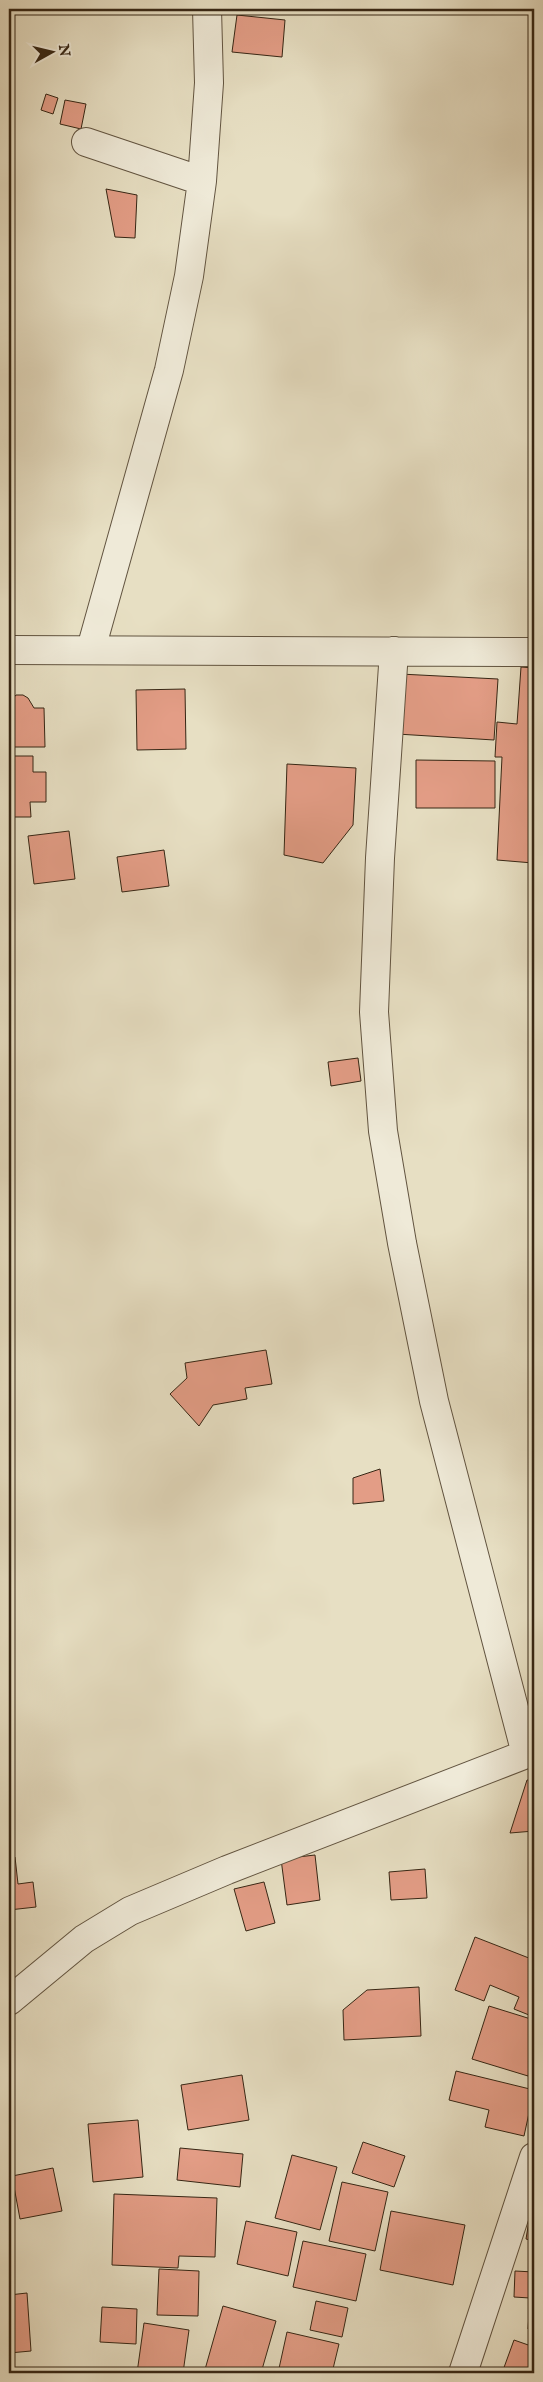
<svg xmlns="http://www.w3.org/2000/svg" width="543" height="2382" font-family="'IM FELL English',serif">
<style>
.building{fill:#e39d86;stroke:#362614}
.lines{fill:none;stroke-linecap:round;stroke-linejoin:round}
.minor-casing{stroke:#625440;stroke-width:30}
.minor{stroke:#efead8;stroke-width:28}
</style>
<rect width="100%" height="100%" fill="#e7dfc3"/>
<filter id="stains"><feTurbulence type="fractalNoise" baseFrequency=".004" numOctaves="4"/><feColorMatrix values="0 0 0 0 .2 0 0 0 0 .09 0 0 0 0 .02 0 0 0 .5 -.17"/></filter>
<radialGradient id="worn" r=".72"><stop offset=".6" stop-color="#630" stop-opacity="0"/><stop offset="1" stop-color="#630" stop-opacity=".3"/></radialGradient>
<path class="building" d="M237 15 285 20 282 57 232 52Z
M46 94 58 98 53 114 41 110Z
M65 100 86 104 81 129 60 124Z
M106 189 137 195 135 238 115 237Z
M521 667 534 668 533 863 497 860 502 757H495L497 722 517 724Z
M400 674 498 679 494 740 397 734Z
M185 689 186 749 137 750 136 690Z
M16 695H23L28 698 34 708H44L45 747H9V703Z
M9 756H33V772H46V802H30L31 817H9Z
M416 760 495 761V808H416Z
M287 764 356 768 353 825 323 863 284 855Z
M69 831 75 879 34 884 28 836Z
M164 850 169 886 122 892 117 857Z
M358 1058 361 1081 331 1086 328 1062Z
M266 1350 272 1384 245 1388 247 1399 213 1405 199 1426 170 1394 187 1378 185 1363Z
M380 1469 384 1501 353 1504V1478Z
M527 1780H534V1831L510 1833Z
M315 1855 320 1900 287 1905 281 1859Z
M9 1857H15L18 1884 33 1882 36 1907 9 1910Z
M425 1869 427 1898 391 1900 389 1872Z
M264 1882 275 1923 246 1931 234 1889Z
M475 1937 534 1960V2017L514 2009 519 1997 490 1985 484 2001 455 1990Z
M419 1987 421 2036 344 2040 343 2010 367 1990Z
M489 2006 534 2020V2056L528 2076 472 2059Z
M456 2071 534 2090 524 2136 485 2127 489 2110 449 2100Z
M242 2075 249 2120 188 2130 181 2085Z
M138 2120 143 2177 93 2182 88 2124Z
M363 2142 405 2156 394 2187 352 2173Z
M180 2148 243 2154 240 2187 177 2180Z
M292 2155 337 2167 320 2230 275 2218Z
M53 2168 62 2211 20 2219 12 2176Z
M342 2182 388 2192 375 2251 329 2241Z
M534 2190V2241L526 2239Z
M114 2194 217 2198 215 2257 179 2256 178 2268 112 2265Z
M391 2211 465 2225 453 2285 380 2270Z
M246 2221 297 2232 288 2276 237 2264Z
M303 2241 366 2254 356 2301 293 2287Z
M159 2269 199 2271 198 2316 157 2315Z
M515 2271 534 2272V2330L528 2329 530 2298 514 2297Z
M27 2293 31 2351 9 2353V2295Z
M316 2301 348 2308 342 2337 310 2330Z
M223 2306 276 2321 261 2373H204Z
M102 2307 137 2309 136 2344 100 2342Z
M144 2323 189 2330 183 2373H137Z
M287 2332 339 2344 332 2373H278Z
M514 2340 534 2347V2373H502Z"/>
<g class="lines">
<defs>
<path id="minor" d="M86 142 202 181 189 276 169 370 91 649
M202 181 209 83 207 9
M9 650 534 652
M394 651 380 858 374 1012 383 1131 402 1243 434 1401 526 1754
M9 2001 84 1939 130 1911 227 1870 534 1751
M463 2373 534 2157"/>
</defs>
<use href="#minor" class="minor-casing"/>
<use href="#minor" class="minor"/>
</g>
<rect width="543" height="2382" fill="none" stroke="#e7dfc3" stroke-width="30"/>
<rect x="10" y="10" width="523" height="2362" fill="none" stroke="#362614" stroke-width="2.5"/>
<rect x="15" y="15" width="513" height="2352" fill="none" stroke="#362614"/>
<g transform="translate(52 52) rotate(82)" stroke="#efead8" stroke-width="4" paint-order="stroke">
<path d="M0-4L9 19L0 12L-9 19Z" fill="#362614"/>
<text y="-8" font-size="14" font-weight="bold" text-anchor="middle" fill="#362614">N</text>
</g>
<rect width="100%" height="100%" filter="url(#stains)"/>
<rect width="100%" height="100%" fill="url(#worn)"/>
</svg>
